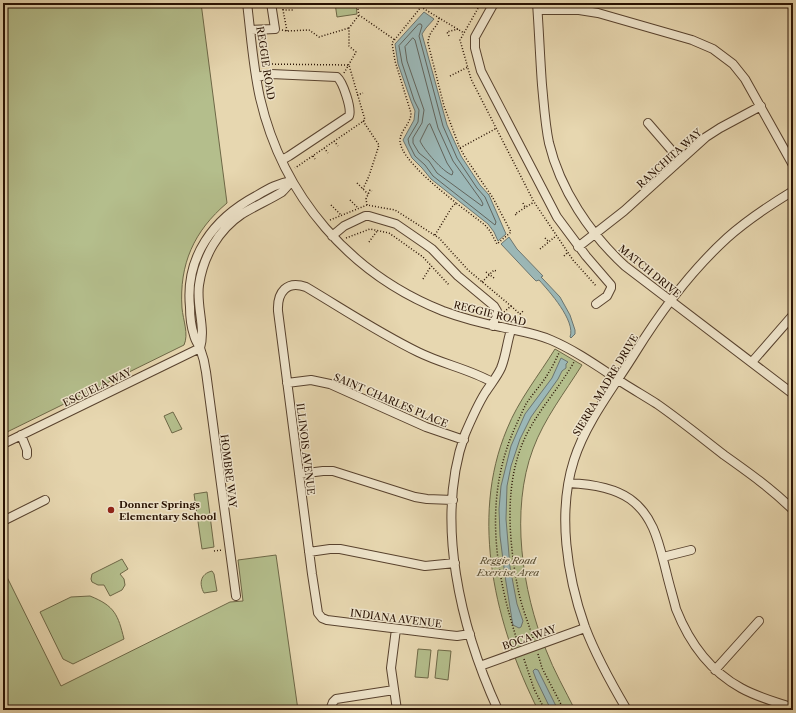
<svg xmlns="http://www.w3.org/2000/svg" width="796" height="713" font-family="'Libre Caslon Text',serif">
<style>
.green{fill:#b4be8c;stroke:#6e6847}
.water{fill:#9bb7b6;stroke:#6d756e}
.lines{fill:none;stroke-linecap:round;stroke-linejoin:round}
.shore{stroke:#62645c;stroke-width:1}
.minor-casing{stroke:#58422e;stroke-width:10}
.path{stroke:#281102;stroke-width:1.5;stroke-dasharray:1 2;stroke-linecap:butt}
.minor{stroke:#efe5cc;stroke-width:8}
.poi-dot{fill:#8f2418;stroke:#efe5cc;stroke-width:1.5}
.labels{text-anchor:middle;stroke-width:3;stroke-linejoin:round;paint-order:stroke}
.street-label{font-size:10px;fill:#281102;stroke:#efe5cc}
.poi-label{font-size:10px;font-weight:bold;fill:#281102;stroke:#efe5cc;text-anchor:start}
.park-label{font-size:10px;font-style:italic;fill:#594e32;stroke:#efe5cc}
</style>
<rect width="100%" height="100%" fill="#e7d7b0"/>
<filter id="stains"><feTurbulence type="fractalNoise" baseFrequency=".005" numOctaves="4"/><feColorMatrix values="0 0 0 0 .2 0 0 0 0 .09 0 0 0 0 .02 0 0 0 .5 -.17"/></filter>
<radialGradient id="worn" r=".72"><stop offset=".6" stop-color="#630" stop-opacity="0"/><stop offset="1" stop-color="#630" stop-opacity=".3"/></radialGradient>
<path class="green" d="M3 3H201L227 203C194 231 179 264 182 308 183 320 189 334 184 345L3 434Z
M335 3H356L357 14 337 17Z
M555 349 582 365C565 392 544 419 533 449 510 510 522 591 546 650 554 671 565 690 575 710H538C496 627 469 519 507 429 518 401 539 375 555 349Z
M173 412 182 429 172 433 164 416Z
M207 492 214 547 202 549 194 494Z
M276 555 298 710H3V569L61 686 230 602 243 601 238 560Z
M122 559 128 569 120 574 124 579 125 585 122 590 110 596 104 585H98L92 582 91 579 92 574Z
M212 571 214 574 217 591 204 593C199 584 200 574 212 571Z
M90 596C115 606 118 615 124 639L73 664 63 659 40 612 71 597Z
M418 649 431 650 428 678 415 677Z
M438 650 451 651 448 680 435 678Z"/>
<path class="water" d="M424 12 434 19 426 28 422 34 447 125 461 156 480 185 489 195 506 234 498 241 494 232 488 224 431 179 422 168 412 158 403 140 414 120 415 111 411 101 398 64 395 44Z
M509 237 517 249 543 276 541 277 543 279 560 297 570 315 575 330V334L571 338 570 337C576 321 549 291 539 280L536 281 533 278 501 244Z
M561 358 568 362 566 364V368L562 371 558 379 531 417 520 439 511 466 507 486 506 519 510 567 517 604 523 621 521 627 519 628 513 625 512 620 505 576 500 536 499 509 501 486 511 446 525 414 552 378Z
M535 669 538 670 558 710H551L536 679 533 671Z"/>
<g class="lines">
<path class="shore" d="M419 24H421L422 26 419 36 443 126 457 158 477 188 485 197 496 222 495 225 433 176 425 165 415 156 409 144 408 139 418 122 419 110 414 100 402 63 399 46Z
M413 38 415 40 438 128 453 161 481 200 483 204 482 206 437 173 429 161 419 153 413 143V138L422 123 424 110 407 61 405 47Z
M430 124 447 163 453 172 452 175C443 172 424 150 420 141L428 125Z"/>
<defs>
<path id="minor" d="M247 3C251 35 253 67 260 98 283 197 350 274 443 311 462 318 481 323 501 327 518 331 535 333 551 340 577 351 600 368 623 383 634 390 646 397 657 404 680 420 702 438 724 455 748 472 772 489 793 510
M494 3 475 37V48L481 71 557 217 586 256 611 285V288L607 296 596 304
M537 3C539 30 540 58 542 85 544 105 545 124 549 143 560 189 590 234 625 266L793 394
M538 10H579L598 13 692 40 713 49 733 64 745 79 793 165
M251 30 275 29 271 3
M257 77 271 74 337 77C343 82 352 109 349 116L289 156 282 160
M648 123 680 160
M332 236 344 226 365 216H369L396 224 425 244 432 249 458 276 494 306 497 311 493 326
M578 247 624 211 706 137 720 128 761 106
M200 348C206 328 196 306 199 285 203 257 218 230 242 214 255 206 269 200 282 192 285 189 289 184 292 181
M752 362 793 315
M287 383 311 380 330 384 426 427 464 440
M21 435 27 450V455
M3 444 200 348
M299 474 323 471H333L415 497 427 499 453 500
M569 483C589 484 613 487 630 499 654 516 659 544 666 571 669 584 673 597 676 609 689 642 710 671 741 688 757 697 776 702 793 708
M3 521 45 500
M309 552 330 549H340L425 566 455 563
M663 557 691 550
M236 596 206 372C205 364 203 356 200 348 198 344 195 340 194 335 191 326 190 316 190 307 185 257 213 219 256 196 268 189 278 183 292 181
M396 629 391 668 397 710
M470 634 457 636 448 635 327 620 322 618 318 613 312 574 278 311C277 292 287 280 306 287 343 309 379 333 418 352 442 364 469 369 492 382
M480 666 585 628
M715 670 759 621
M330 710 333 702 336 699 394 690
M498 710C461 629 434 521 465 434 471 420 477 406 485 393 490 385 497 377 501 368 506 356 507 342 511 330
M627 710C611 683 596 656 585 627 567 576 557 513 574 460 586 422 614 387 635 353 661 311 691 271 727 238 747 220 770 205 793 191"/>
</defs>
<use href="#minor" class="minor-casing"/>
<path class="path" d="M357 3 359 15 395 40
M481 3 460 40 471 79 534 202 573 260 596 286
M283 10V3H284
M282 30 287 31 309 30 319 37 349 28
M287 31 283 10H293
M449 36 447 32 458 29
M263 64 349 65 365 120 295 168
M344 73 356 52 349 46V28L359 15
M450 76 468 67
M357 95 363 93
M363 121 379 145 369 176 363 189
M334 141 338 146
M324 148 328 153
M460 148 497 128
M313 156 315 159
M357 183 368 194
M350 200 358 208
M456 203C442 191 401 160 400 141 400 130 411 124 411 113L395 61 392 43 421 7 464 33
M523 203 525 207
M331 205 341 215
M367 205 366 199 370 190 372 191
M516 215 515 214 534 202
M330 220 367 205 395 210 439 238 468 270 511 306 504 312
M435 235 452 207 456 203 485 225 490 231 497 244 511 232 493 198 465 157 459 146 444 106 428 43C429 29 438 28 439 18
M346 238 370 229 389 233 423 257 449 285
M545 238 549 242
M369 242 377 231
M540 249 556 236
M564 256 568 252
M486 272 494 278
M423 279 431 266
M482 282 494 270 496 271
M511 306 520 314 523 311
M214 551 222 550
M533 638C528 622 521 605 518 589 508 537 503 475 530 428 543 405 561 385 574 362
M518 643C494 570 483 495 517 423 520 417 523 410 526 404 533 393 543 383 549 372 553 366 556 359 559 353
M538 654 542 668 564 710
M524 659 534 689 545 710"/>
<use href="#minor" class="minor"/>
</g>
<circle class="poi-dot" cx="111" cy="510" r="4"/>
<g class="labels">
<g class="street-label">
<text transform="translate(266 63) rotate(81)" y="4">REGGIE ROAD</text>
<text transform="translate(669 158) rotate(-42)" y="4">RANCHITA WAY</text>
<text transform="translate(650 271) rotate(39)" y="4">MATCH DRIVE</text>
<text transform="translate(490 313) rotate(14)" y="4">REGGIE ROAD</text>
<text transform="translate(605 385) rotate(-59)" y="4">SIERRA MADRE DRIVE</text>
<text transform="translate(97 387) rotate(-26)" y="4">ESCUELA WAY</text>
<text transform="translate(391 400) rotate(23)" y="4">SAINT CHARLES PLACE</text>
<text transform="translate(306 449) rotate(83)" y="4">ILLINOIS AVENUE</text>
<text transform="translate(229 471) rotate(83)" y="4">HOMBRE WAY</text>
<text transform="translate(396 618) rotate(7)" y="4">INDIANA AVENUE</text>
<text transform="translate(529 637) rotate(-19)" y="4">BOCA WAY</text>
</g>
<g class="poi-label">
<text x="119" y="508">Donner Springs<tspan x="119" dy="12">Elementary School</tspan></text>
</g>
<g class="park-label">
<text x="508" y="564">Reggie Road<tspan x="508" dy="12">Exercise Area</tspan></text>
</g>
</g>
<rect width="796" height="713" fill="none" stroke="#e7d7b0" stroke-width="16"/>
<rect x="4" y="4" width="788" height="705" fill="none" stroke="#281102" stroke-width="2"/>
<rect x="8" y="8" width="780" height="697" fill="none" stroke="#281102"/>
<rect width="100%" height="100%" filter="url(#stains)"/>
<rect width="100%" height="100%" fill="url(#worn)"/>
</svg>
